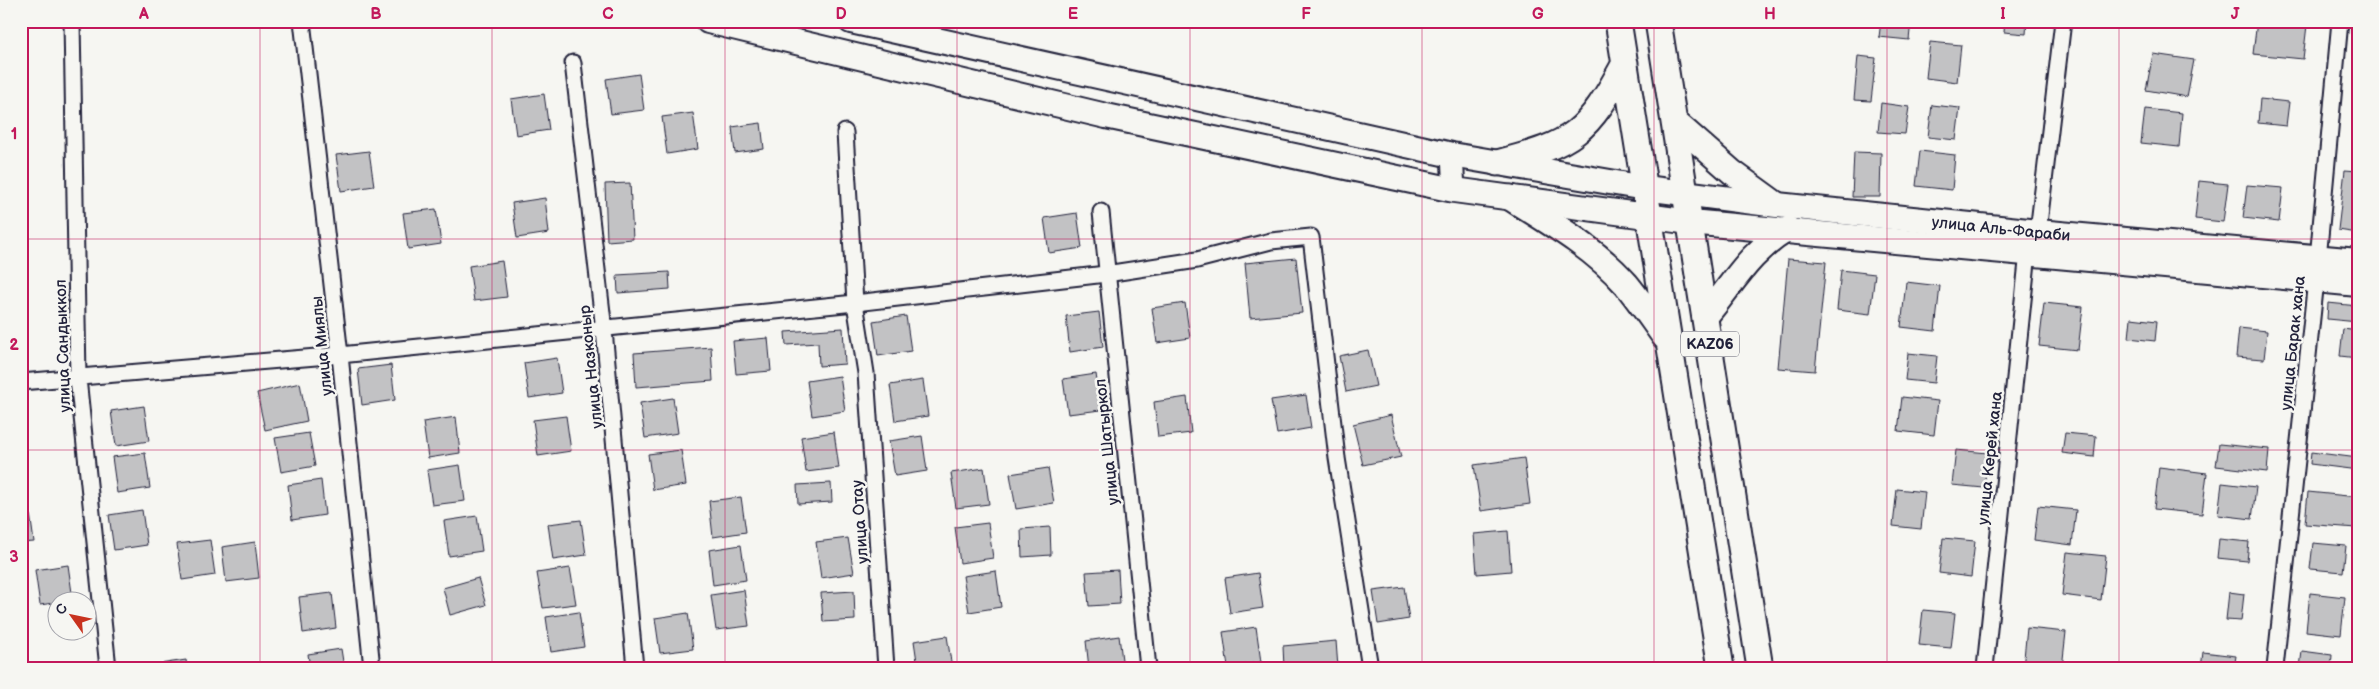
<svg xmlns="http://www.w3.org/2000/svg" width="2379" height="689" font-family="'Balsamiq Sans',sans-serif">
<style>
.building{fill:#c2c2c4;stroke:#22223b}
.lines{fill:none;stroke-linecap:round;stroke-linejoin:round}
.minor-casing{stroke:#22223b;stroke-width:19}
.secondary-casing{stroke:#22223b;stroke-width:25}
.primary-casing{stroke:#22223b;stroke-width:28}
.trunk-casing{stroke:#22223b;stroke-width:29}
.minor{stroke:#f6f6f2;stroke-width:15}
.secondary{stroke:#f6f6f2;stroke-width:21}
.primary{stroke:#f6f6f2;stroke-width:24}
.trunk{stroke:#f6f6f2;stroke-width:25}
.grid{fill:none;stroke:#c2185b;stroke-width:1;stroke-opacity:0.55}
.labels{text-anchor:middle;stroke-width:5;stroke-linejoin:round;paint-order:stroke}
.shield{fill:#f6f6f2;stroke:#626272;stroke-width:1}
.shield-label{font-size:15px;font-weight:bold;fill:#22223b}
.street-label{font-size:16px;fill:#22223b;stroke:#f6f6f2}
.neatline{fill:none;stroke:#c2185b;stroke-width:2}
.grid-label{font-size:16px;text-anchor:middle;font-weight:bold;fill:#c2185b}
</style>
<rect width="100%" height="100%" fill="#f6f6f2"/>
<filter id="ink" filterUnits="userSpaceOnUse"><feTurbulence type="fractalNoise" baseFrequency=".02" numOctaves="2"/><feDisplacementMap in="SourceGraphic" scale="10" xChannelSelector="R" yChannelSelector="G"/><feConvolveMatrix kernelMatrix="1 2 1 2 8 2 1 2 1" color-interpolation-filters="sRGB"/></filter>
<g filter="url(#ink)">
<!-- building -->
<path class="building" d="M1881,21h30l-2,19 -30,-3z
M2005,21h22l-1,13 -22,-2z
M2257,21l50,4 -4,34 -50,-5z
M1930,42l31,3 -4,37 -31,-4z
M2153,54l41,6 -7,37 -41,-7z
M1858,56l18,2 -5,43 -17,-1z
M639,74l5,36 -33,4 -5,-35z
M544,94l5,36 -33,5 -5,-36z
M2260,99l29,3 -3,24 -28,-3z
M1881,103l28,4 -4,27 -27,-2z
M1932,105l28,3 -4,32 -28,-3z
M2145,109l37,4 -3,34 -38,-4z
M693,113l5,36 -31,5 -5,-37z
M761,123l3,26 -29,4 -3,-26z
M369,151l5,35 -33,5 -5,-36z
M1920,151l35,4 -3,35 -36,-4z
M1854,152l27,1 -1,44h-28z
M2345,170l13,1v62l-20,-3z
M2199,181l29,3 -5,38 -28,-3z
M630,183l3,56 -26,2 -2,-57z
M2247,185l36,3 -4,34 -36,-4z
M545,198l4,35 -32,5 -5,-35z
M436,209l5,35 -33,5 -5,-36z
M1077,213l5,35 -33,5 -5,-35z
M1296,258l6,55 -52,5 -5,-55z
M1788,259l38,3 -11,109 -37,-3z
M502,261l5,36 -33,4 -5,-35z
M1841,270l34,4 -5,40 -33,-4z
M669,272l1,17 -52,4 -1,-18z
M1906,282l34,4 -5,45 -34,-4z
M1185,303l5,35 -33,5 -5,-35z
M2044,303l39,4 -5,43 -39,-4z
M2328,303l30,3v16l-31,-3z
M1099,312l4,35 -33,5 -4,-36z
M906,316l5,35 -33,5 -5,-35z
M2131,318l26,3 -2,20 -26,-3z
M843,328l2,36 -26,2 -1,-23 -32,2 -1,-13z
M2239,328l28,3 -3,28 -28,-2z
M2343,329l15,2v27l-18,-2z
M768,338l3,33 -35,3 -3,-33z
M711,347l2,34 -77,6 -2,-34z
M1368,350l8,36 -30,6 -7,-36z
M1908,353l29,3 -3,27 -29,-3z
M557,358l5,35 -33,5 -5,-35z
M391,365l4,35 -33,5 -4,-36z
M1096,374l5,36 -33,4 -5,-35z
M840,376l5,35 -33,5 -5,-35z
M923,380l5,36 -33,5 -5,-36z
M300,383l7,38 -42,9 -8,-37z
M1306,395l5,33 -34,6 -6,-34z
M1187,397l4,36 -33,4 -4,-35z
M1902,397l36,4 -4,34 -36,-4z
M673,398l5,35 -33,5 -5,-35z
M144,406l5,35 -33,5 -5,-35z
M1391,415l10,42 -38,8 -10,-41z
M566,416l5,35 -33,5 -5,-36z
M456,417l4,36 -32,5 -5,-36z
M834,432l5,36 -33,4 -5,-35z
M309,433l6,33 -34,6 -6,-34z
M2065,433l31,3 -2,21 -32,-4z
M922,436l5,35 -32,5 -6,-35z
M2219,444l50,5 -2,23 -51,-6z
M681,450l5,35 -33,5 -5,-36z
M1956,450l32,3 -4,35 -32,-3z
M2311,452l47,6v12l-48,-6z
M145,453l5,35 -33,5 -5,-36z
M1524,458l6,46 -49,7 -7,-46z
M460,465l5,36 -33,4 -5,-35z
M2159,467l48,6 -5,41 -48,-5z
M984,468l5,36 -33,4 -5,-35z
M1048,468l6,35 -38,6 -6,-35z
M321,480l4,35 -33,5 -4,-35z
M831,483l1,19 -34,2 -1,-19z
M2222,483l34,4 -4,32 -34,-4z
M1897,489l28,3 -4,37 -28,-3z
M2308,492l50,5 -2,31 -51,-4z
M741,497l5,35 -33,5 -4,-36z
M29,506l5,36 -13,1v-36z
M2038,506l38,4 -4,35 -38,-5z
M142,510l5,35 -33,5 -5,-35z
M477,516l5,35 -33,5 -5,-35z
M581,520l5,35 -33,5 -5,-36z
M988,523l5,35 -33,5 -5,-36z
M1050,527l1,28 -29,2 -1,-28z
M1508,531l3,40 -34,3 -3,-40z
M848,538l6,35 -33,5 -5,-36z
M1943,538l32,3 -4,36 -32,-4z
M2219,539l30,3 -2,19 -30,-3z
M210,540l5,35 -33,5 -5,-36z
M255,542l4,36 -33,4 -4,-35z
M2313,543l33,3 -3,26 -33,-3z
M741,545l5,35 -33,5 -4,-35z
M2067,552l39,4 -5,44 -39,-5z
M68,565l5,35 -33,5 -5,-35z
M570,568l6,36 -33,4 -6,-35z
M1118,570l2,34 -31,2 -3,-34z
M996,571l5,36 -32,5 -6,-36z
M1258,573l5,35 -33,5 -5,-35z
M478,578l8,27 -36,10 -7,-27z
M1404,587l5,32 -31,5 -5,-33z
M744,590l5,36 -33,4 -5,-35z
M854,591l1,29 -32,2 -2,-29z
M2229,592l15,2 -3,27 -15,-1z
M332,593l4,35 -33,5 -4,-36z
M2310,593l35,4 -4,38 -35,-4z
M1923,610l32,3 -4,35 -32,-3z
M579,612l5,35 -33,5 -5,-35z
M688,613l5,36 -33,4 -5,-35z
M1256,627l5,35 -33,5 -5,-35z
M2027,628l39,4 -4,36h-39z
M947,636l5,32h-34l-4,-27z
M1119,636l4,32h-34l-3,-27z
M1336,641l2,27h-54l-1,-22z
M341,649l3,19h-34l-2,-14z
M2302,651l30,4 -1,13h-31z
M2203,652l33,4 -2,12h-33z
M186,660l1,8h-33l-1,-3z
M686,663l1,5h-31z"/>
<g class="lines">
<defs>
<path id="minor" d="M72,21l6,357 30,290
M302,21l38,334 32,313
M573,63l31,267 31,338
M845,132l10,171 11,70 20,295
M1101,212l47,456
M2038,232l25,-211
M21,382l319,-27 515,-52 251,-29 91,-14 74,-19 40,-4 26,221 33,210
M1985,668l43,-416
M2275,668l41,-388 24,-259"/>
<path id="secondary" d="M1452,155l2,35"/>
<g id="primary">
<path d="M708,21l398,95 348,74 236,32 668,62"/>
<path id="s1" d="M851,21l601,134 193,33 132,17 261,27 320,29"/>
<path d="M1674,121l58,51 44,32"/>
<path d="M1705,317c29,-34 43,-64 83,-88"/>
</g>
<path id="trunk" d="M1618,21l103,647
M1658,21l102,647
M1497,163c78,-20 90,-29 128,-100
M1511,198c40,25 83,50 115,86 14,17 26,35 39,53"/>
</defs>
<!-- minor casing -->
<use href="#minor" class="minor-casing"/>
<!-- secondary casing -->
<use href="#secondary" class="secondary-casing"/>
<!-- primary casing -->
<use href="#primary" class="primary-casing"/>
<!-- trunk casing -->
<use href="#trunk" class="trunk-casing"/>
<!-- minor -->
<use href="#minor" class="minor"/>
<!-- secondary -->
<use href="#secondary" class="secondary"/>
<!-- primary -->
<use href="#primary" class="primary"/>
<!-- trunk -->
<use href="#trunk" class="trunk"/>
</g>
</g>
<!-- grid -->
<path class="grid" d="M260,21v647M492,21v647M725,21v647M957,21v647M1190,21v647M1422,21v647M1654,21v647M1887,21v647M2119,21v647M21,239h2337M21,450h2337"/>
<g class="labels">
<!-- shield labels -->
<rect class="shield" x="1681" y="331.5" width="58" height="25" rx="4"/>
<g class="shield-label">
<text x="1710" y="349">KАZ06</text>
</g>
<!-- street labels -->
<g class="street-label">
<text dy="6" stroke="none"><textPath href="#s1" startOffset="1170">улица Аль-Фараби</textPath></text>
<text transform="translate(2292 343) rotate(-84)" y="6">улица Барак хана</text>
<text transform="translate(62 346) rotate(-92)" y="6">улица Сандыккол</text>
<text transform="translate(321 346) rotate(-96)" y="6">улица Миялы</text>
<text transform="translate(590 367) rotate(-96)" y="6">улица Назконыр</text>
<text transform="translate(1106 442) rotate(-96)" y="6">улица Шатыркол</text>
<text transform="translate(1989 458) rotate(-84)" y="6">улица Керей хана</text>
<text transform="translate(859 522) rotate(-94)" y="6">улица Отау</text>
</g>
</g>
<!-- margin -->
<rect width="2379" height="689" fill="none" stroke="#f6f6f2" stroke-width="55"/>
<!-- north arrow -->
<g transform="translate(72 616) rotate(303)"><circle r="24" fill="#f6f6f2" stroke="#a1a1a9"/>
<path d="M0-4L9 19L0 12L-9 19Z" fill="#c8321e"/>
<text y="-8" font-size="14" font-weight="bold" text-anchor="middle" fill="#22223b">С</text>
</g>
<rect x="28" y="28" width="2324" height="634" class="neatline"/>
<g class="grid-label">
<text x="144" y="19">A</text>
<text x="376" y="19">B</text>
<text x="608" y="19">C</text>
<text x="841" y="19">D</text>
<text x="1073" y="19">E</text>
<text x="1306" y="19">F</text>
<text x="1538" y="19">G</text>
<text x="1770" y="19">H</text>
<text x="2003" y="19">I</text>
<text x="2235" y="19">J</text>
<text x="14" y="139">1</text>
<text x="14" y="350">2</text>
<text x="14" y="562">3</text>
</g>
</svg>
